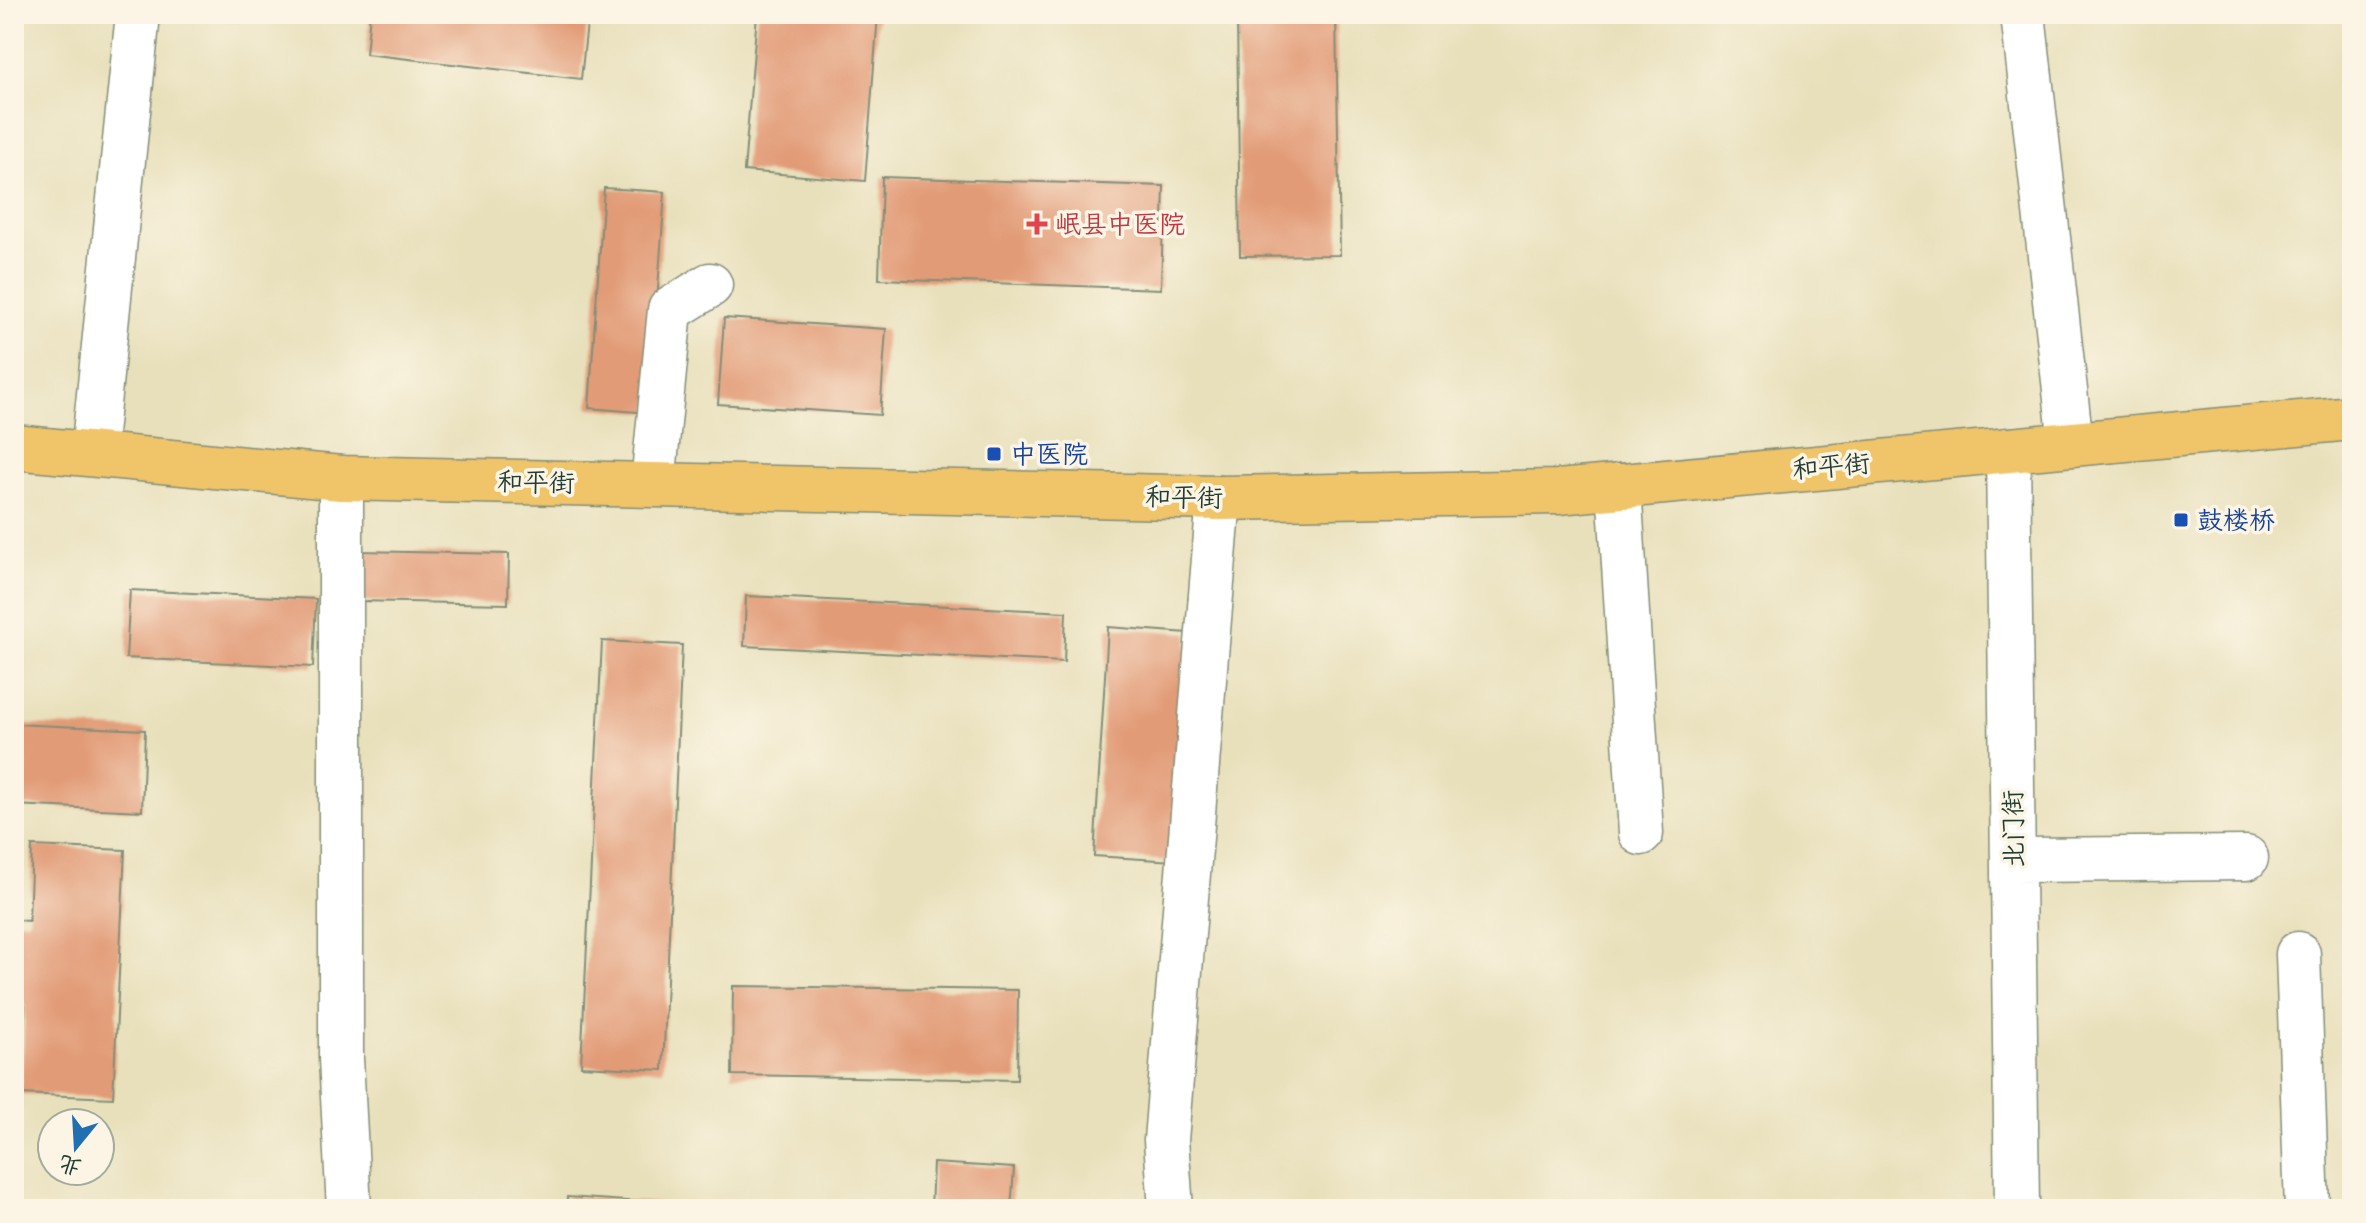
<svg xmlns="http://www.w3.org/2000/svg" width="2366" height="1223" font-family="'Architects Daughter','LXGW WenKai TC',sans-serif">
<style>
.building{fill:#e29b77}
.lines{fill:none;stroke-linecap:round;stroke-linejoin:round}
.minor-casing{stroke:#848e78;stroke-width:47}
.major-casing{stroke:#848e78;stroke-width:47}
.minor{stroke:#fff;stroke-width:44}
.major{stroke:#f0c469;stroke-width:44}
.health-dot{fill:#e0444e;stroke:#fcf5e5;stroke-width:3}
.transit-dot{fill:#1a4fb4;stroke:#fcf5e5;stroke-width:3}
.labels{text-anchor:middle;stroke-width:7;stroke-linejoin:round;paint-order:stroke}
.health-label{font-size:26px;fill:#be3a42;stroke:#fcf5e5;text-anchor:start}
.transit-label{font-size:26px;fill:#164399;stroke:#fcf5e5;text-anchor:start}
.street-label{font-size:26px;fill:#1f3d34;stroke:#fcf5e5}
</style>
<rect width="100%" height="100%" fill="#fcf5e5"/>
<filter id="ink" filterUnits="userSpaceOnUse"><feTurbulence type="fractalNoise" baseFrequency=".0125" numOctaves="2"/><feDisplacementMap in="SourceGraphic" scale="16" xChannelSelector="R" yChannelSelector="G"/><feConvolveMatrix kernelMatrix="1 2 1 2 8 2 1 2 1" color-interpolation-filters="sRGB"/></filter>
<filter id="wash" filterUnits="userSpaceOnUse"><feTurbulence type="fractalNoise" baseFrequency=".006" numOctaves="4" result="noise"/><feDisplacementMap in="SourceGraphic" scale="32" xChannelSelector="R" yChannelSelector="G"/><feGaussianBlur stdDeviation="1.8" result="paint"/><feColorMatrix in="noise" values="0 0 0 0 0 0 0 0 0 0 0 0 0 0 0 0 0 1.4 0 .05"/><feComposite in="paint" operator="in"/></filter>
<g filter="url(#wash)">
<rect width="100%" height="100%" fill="#e8e0bb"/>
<g id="blocks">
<!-- building -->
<path class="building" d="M194,14h47v8l-47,-6z
M370,14h218l-7,65 -215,-25z
M757,14h121l-13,167 -121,-10z
M1237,14h99l4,241 -100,1z
M882,177l282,9 -3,103 -282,-10z
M604,188l61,4 -16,221 -60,-5z
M724,318l162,11 -6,86 -162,-11z
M357,551l152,3 -1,50 -152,-3z
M130,590l186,9 -3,68 -187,-9z
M746,596l320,16 -2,50 -320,-16z
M1108,627l80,6 -14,228 -80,-5z
M602,641l80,4 -19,425 -82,-4z
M14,724l131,6 -3,81 -128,-6z
M32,846l93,4 -12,248 -92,-4 4,-89h-11v-85l15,1z
M733,986l285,4 -1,90 -285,-5z
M933,1163l81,5 -3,41h-80z
M567,1197l147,10v2h-148z"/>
</g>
</g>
<g filter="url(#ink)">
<use href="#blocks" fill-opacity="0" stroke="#848e78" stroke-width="2"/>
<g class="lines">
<defs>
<path id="minor" d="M2023,14l48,430
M2008,450l9,759
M93,453l45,-439
M341,478v581l8,150
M653,484l17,-174 40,-25
M1619,486l22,347
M2013,860l233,-2
M2298,954l9,255
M1171,1209l-5,-69 53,-642"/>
<path id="major" d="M14,447l327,31 878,20 339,-6 794,-74"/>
</defs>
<!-- minor casing -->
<use href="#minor" class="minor-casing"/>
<!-- major casing -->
<use href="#major" class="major-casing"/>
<!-- minor -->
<use href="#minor" class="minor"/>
<!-- major -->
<use href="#major" class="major"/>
</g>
</g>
<!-- markers -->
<path class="health-dot" d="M1033 212h8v8h8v8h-8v8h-8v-8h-8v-8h8z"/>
<g class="transit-dot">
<rect x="986" y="446" width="16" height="16" rx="4"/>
<rect x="2173" y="512" width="16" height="16" rx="4"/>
</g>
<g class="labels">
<!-- health labels -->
<g class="health-label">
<text x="1055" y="233">岷县中医院</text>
</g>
<!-- transit labels -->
<g class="transit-label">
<text x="1010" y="463">中医院</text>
<text x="2197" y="529">鼓楼桥</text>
</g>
<!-- street labels -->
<g class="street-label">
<text transform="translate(1831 466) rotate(-5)" y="9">和平街</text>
<text transform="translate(536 482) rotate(1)" y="9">和平街</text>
<text transform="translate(1184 497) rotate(1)" y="9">和平街</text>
<text transform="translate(2013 829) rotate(-91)" y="9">北门街</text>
</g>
</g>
<!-- margin -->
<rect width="2366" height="1223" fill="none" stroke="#fcf5e5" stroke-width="48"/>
<!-- north arrow -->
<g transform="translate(76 1147) rotate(198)"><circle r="38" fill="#fcf5e5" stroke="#a4ab9e" stroke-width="2"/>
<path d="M0-6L14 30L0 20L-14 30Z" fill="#1f6fb2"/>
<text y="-12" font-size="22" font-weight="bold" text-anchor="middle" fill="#1f3d34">北</text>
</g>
</svg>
